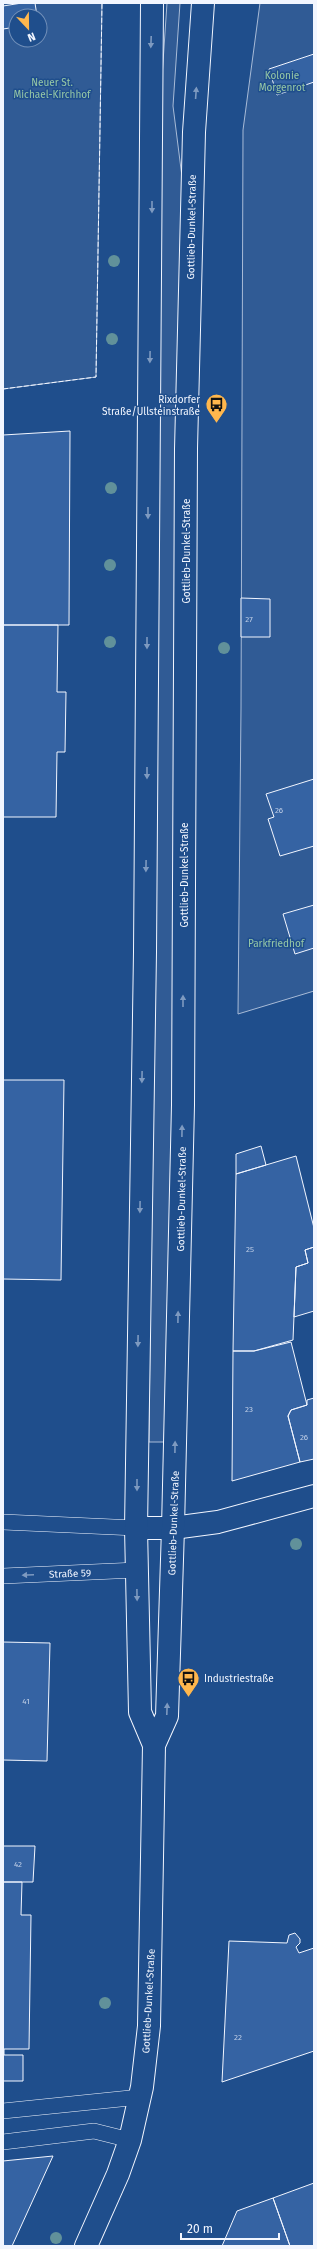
<svg xmlns="http://www.w3.org/2000/svg" width="317" height="2249" font-family="'Fira Sans',sans-serif">
<style>
.green{fill:#305b95;stroke:#a8bbd7;fill-rule:evenodd}
.building{fill:#3563a3;stroke:#f2f6ff}
.lines{fill:none;stroke-linecap:round;stroke-linejoin:round}
.lane-casing{stroke:#f2f6ff;stroke-width:16}
.street-casing{stroke:#f2f6ff;stroke-width:24}
.secondary-casing{stroke:#f2f6ff;stroke-width:24}
.lane{stroke:#1f4e8c;stroke-width:15}
.street{stroke:#1f4e8c;stroke-width:22}
.secondary{stroke:#1f4e8c;stroke-width:22}
.fence{stroke:#f2f6ff;stroke-width:1;stroke-dasharray:5 2;stroke-linecap:butt}
.tree{fill:#61919a}
.oneway{fill:#7e9ac0}
.labels{text-anchor:middle;stroke-width:3;stroke-linejoin:round;paint-order:stroke}
.number-label{font-size:8px;fill:#c3d1e8}
.park-label{font-size:10px;fill:#97c8a6;stroke:#1f4e8c}
.street-label{font-size:10px;fill:#f2f6ff;stroke:#1f4e8c}
.poi-label{font-size:10px;fill:#f2f6ff;stroke:#1f4e8c;text-anchor:end}
</style>
<rect width="100%" height="100%" fill="#1f4e8c"/>
<!-- green -->
<path class="green" d="M3,3h99l-6,374 -93,12zM16,16h24v24h-24z
M167,3h13l-7,103 9,71 -10,1053 -8,212h-15l13,-1365z
M260,3h54v988l-76,23 3,-306 2,-578z"/>
<!-- building -->
<path class="building" d="M22,3h13l2,13h-21v11l-13,2v-23z
M314,54v28l-37,13 -8,-26z
M70,431l-1,194h-66v-190z
M241,598l29,1v38h-29z
M3,625h55l-1,67h9l-1,60h-8l-1,65h-53z
M314,779v67l-34,10 -12,-37 6,-2 -8,-23z
M314,905v43l-19,6 -12,-40z
M3,1080h61l-3,200 -58,-1z
M261,1146l5,19 -30,9v-20z
M296,1156l18,72v19l-9,3 3,13 -12,4 -3,73 -39,11h-21l3,-177z
M314,1247v64l-20,6 2,-50 12,-4 -3,-13z
M291,1342l16,63 -16,5 -3,6 12,46 -68,19 1,-130h21z
M314,1398v61l-14,3 -12,-46 3,-6 16,-5v-5z
M3,1642l47,1 -3,118 -44,-1z
M3,1846h32l-2,36h-30z
M3,1882h19l-1,33h10l-2,134h-25v6h19v26h-20z
M295,1933l5,6v4l-4,4 3,6 15,-5v103l-92,31 7,-141 58,2 2,-8z
M53,2156l-41,90h-9v-85z
M314,2183v63h-24l-17,-48z
M273,2198l17,48h-68l15,-35z"/>
<g class="lines">
<defs>
<path id="lane" d="M3,1522l133,6
M3,1576l134,-6
M3,2111l137,-14
M3,2142l91,-11 36,9"/>
<path id="street" d="M136,1528h37l45,-6 96,-26"/>
<path id="secondary" d="M154,1745l13,-29 6,-188 10,-423 3,-656 8,-317 9,-129
M86,2246l32,-72 12,-34 12,-53 7,-61 5,-281 -14,-33 -4,-184 9,-576 7,-949"/>
</defs>
<!-- lane casing -->
<use href="#lane" class="lane-casing"/>
<!-- street casing -->
<use href="#street" class="street-casing"/>
<!-- secondary casing -->
<use href="#secondary" class="secondary-casing"/>
<!-- lane -->
<use href="#lane" class="lane"/>
<!-- street -->
<use href="#street" class="street"/>
<!-- secondary -->
<use href="#secondary" class="secondary"/>
<!-- fence -->
<path class="fence" d="M3,389l93,-12 6,-374"/>
</g>
<!-- trees -->
<g class="tree">
<circle cx="114" cy="261" r="6"/>
<circle cx="112" cy="339" r="6"/>
<circle cx="111" cy="488" r="6"/>
<circle cx="110" cy="565" r="6"/>
<circle cx="110" cy="642" r="6"/>
<circle cx="224" cy="648" r="6"/>
<circle cx="296" cy="1544" r="6"/>
<circle cx="105" cy="2003" r="6"/>
<circle cx="56" cy="2238" r="6"/>
</g>
<!-- one-way arrows -->
<defs><path id="oneway-solid" d="M-6-.8H1V-3.2L6.5 0L1 3.2V.8H-6Z"/></defs>
<g class="oneway">
<use href="#oneway-solid" transform="translate(151 42) rotate(92)"/>
<use href="#oneway-solid" transform="translate(196 93) rotate(-86)"/>
<use href="#oneway-solid" transform="translate(152 207) rotate(90)"/>
<use href="#oneway-solid" transform="translate(150 357) rotate(91)"/>
<use href="#oneway-solid" transform="translate(148 513) rotate(90)"/>
<use href="#oneway-solid" transform="translate(147 643) rotate(90)"/>
<use href="#oneway-solid" transform="translate(147 773) rotate(90)"/>
<use href="#oneway-solid" transform="translate(146 866) rotate(91)"/>
<use href="#oneway-solid" transform="translate(183 1001) rotate(-90)"/>
<use href="#oneway-solid" transform="translate(142 1077) rotate(91)"/>
<use href="#oneway-solid" transform="translate(182 1131) rotate(-89)"/>
<use href="#oneway-solid" transform="translate(140 1207) rotate(91)"/>
<use href="#oneway-solid" transform="translate(178 1317) rotate(-89)"/>
<use href="#oneway-solid" transform="translate(138 1341) rotate(91)"/>
<use href="#oneway-solid" transform="translate(175 1447) rotate(-89)"/>
<use href="#oneway-solid" transform="translate(137 1485) rotate(90)"/>
<use href="#oneway-solid" transform="translate(28 1575) rotate(177)"/>
<use href="#oneway-solid" transform="translate(137 1595) rotate(89)"/>
<use href="#oneway-solid" transform="translate(167 1709) rotate(-88)"/>
</g>
<!-- icons -->
<defs>
<symbol id="bus-pin" viewBox="-11 -11 22 30"><path d="M0 17L-7.5 6A9.5 9.5 0 1 1 7.5 6Z" fill="#ffb74d" stroke="#1f4e8c"/><path d="M-5-6H5V4H4V6H2V4H-2V6H-4V4H-5ZM-3.5-4V0h7V-4ZM-3.5 1.2v1.5H-2V1.2ZM2 1.2v1.5H3.5V1.2Z" fill="#111"/></symbol>
</defs>
<g fill-rule="evenodd">
<use href="#bus-pin" x="204" y="392" width="25" height="34"/>
<use href="#bus-pin" x="176" y="1666" width="25" height="34"/>
</g>
<g class="labels">
<!-- number labels -->
<g class="number-label">
<text x="249" y="622">27</text>
<text x="279" y="813">26</text>
<text x="250" y="1252">25</text>
<text x="249" y="1412">23</text>
<text x="304" y="1440">26</text>
<text x="26" y="1704">41</text>
<text x="18" y="1867">42</text>
<text x="238" y="2040">22</text>
</g>
<!-- park labels -->
<g class="park-label">
<text x="282" y="79">Kolonie<tspan x="282" dy="12">Morgenrot</tspan></text>
<text x="52" y="86">Neuer St.<tspan x="52" dy="12">Michael-Kirchhof</tspan></text>
<text x="276" y="947">Parkfriedhof</text>
</g>
<!-- street labels -->
<g class="street-label">
<text transform="translate(191 227) rotate(-89)" y="4">Gottlieb-Dunkel-Straße</text>
<text transform="translate(186 551) rotate(-90)" y="4">Gottlieb-Dunkel-Straße</text>
<text transform="translate(184 875) rotate(-90)" y="4">Gottlieb-Dunkel-Straße</text>
<text transform="translate(181 1199) rotate(-89)" y="4">Gottlieb-Dunkel-Straße</text>
<text transform="translate(173 1523) rotate(-88)" y="4">Gottlieb-Dunkel-Straße</text>
<text transform="translate(70 1573) rotate(-2)" y="4">Straße 59</text>
<text transform="translate(148 2001) rotate(-87)" y="4">Gottlieb-Dunkel-Straße</text>
</g>
<!-- poi labels -->
<g class="poi-label">
<text x="200" y="403">Rixdorfer<tspan x="200" dy="12">Straße/Ullsteinstraße</tspan></text>
<text x="204" y="1682" text-anchor="start">Industriestraße</text>
</g>
</g>
<!-- border -->
<rect width="317" height="2249" fill="none" stroke="#f2f6ff" stroke-width="8"/>
<!-- north arrow -->
<g transform="translate(28 28) rotate(158)"><circle r="19" fill="#1f4e8c" stroke="#7391ba"/>
<path d="M0-3L7 15L0 10L-7 15Z" fill="#ffb74d"/>
<text y="-6" font-size="11" font-weight="bold" text-anchor="middle" fill="#f2f6ff">N</text>
</g>
<!-- scale -->
<path d="M181 2233v6h98v-6" fill="none" stroke="#f2f6ff" stroke-width="2"/>
<text x="187" y="2233" font-size="12" fill="#f2f6ff" stroke="#1f4e8c" stroke-width="3" paint-order="stroke">20 m</text>
</svg>
